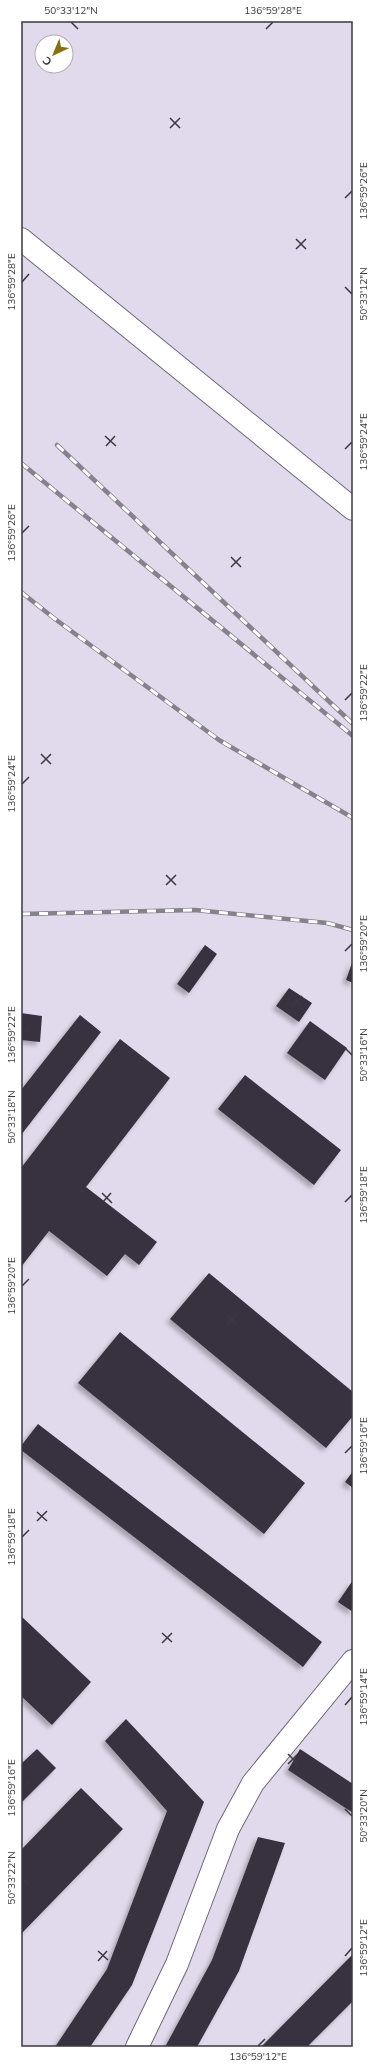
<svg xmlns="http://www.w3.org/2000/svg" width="374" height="2068" font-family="Mulish,sans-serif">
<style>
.building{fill:#383340;filter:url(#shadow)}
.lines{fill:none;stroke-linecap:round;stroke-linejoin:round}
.minor-casing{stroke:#6f6878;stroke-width:24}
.minor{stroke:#fff;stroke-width:22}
.rail-casing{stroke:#86818d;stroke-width:4.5}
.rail{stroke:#fff;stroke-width:3;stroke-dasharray:9;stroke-linecap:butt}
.ticks{fill:none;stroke:#3a383e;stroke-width:1.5}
.neatline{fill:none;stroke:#3a383e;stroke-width:1.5}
.ticks-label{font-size:10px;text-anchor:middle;fill:#3a383e}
</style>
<defs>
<filter id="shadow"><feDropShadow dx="-3.5" dy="3.5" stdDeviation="2" flood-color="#0004"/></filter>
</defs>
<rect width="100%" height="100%" fill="#e1daec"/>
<!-- building -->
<path class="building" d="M205,945l12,9 -28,39 -12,-9z
M353,960v23l-7,-3z
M289,988l23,15 -13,19 -23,-16z
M21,1013l21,3 -2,26 -19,-2z
M80,1015l21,17 -80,103v-45z
M310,1021l37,27 -22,32 -38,-27z
M120,1039l50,39 -84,109 71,55 -18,23 -14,-11 -18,22 -58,-45 -28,36v-99z
M245,1075l96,75 -27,35 -96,-76z
M209,1273l144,119v24l-27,32 -156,-129z
M120,1332l185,151 -41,51 -186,-151z
M38,1424l284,218 -19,25 -282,-217v-4z
M353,1471v17l-8,-6z
M353,1580v32l-15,-10z
M21,1616l70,66 -39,43 -31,-29z
M126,1719l78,83 -72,183 -42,62h-35l52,-78 60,-158 -62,-70z
M37,1749l19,19 -35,35v-39z
M300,1749l53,35v29l-65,-43z
M81,1788l42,41 -102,105v-84z
M258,1837l27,6 -46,128 -42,76h-32l47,-87z
M353,1954v47l-46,46h-46z"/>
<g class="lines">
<defs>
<path id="minor" d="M21,239l332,270
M137,2047l40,-83 51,-135 25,-46 100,-122"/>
</defs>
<!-- minor casing -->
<use href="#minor" class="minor-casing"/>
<!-- minor -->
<use href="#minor" class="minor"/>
<defs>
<path id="rail" d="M57,445l296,279
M21,463l332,273
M21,592l34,27 164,121 134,78
M21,914l174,-4 132,13 26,7"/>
</defs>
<!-- rail casing -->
<use href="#rail" class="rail-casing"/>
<!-- rail -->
<use href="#rail" class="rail"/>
</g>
<!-- ticks -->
<path class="ticks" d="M71,22l7,7M266,29l7,-7M170,118l10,10M170,128l10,-10M345,198l7,-7M296,239l10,10M296,249l10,-10M22,282l7,-8M345,287l7,7M105,436l11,10M106,446l9,-10M345,449l7,-7M22,533l7,-7M231,557l10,10M231,567l10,-10M345,700l7,-7M41,754l10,10M41,764l10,-10M22,784l7,-7M166,875l10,10M166,885l10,-10M345,951l7,-7M292,997l10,9M292,1006l10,-10M22,1035l7,-7M345,1048l7,7M22,1117l7,7M102,1193l10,10M345,1202l7,-7M102,1203l9,-10M22,1286l7,-7M227,1315l10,9M227,1325l10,-11M345,1453l7,-7M37,1512l10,9M37,1521l10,-10M22,1537l7,-7M162,1633l10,9M162,1643l10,-10M345,1705l7,-8M288,1754l10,10M288,1764l10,-10M22,1788l7,-7M345,1809l7,7M22,1878l7,7M98,1951l10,9M345,1956l7,-8M98,1961l9,-10M258,2046l7,-7"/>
<!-- border -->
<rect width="374" height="2068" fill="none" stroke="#ffffff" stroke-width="44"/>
<!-- north arrow -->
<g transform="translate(54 54) rotate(224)"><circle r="19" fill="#ffffff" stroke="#b0afb2"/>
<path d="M0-3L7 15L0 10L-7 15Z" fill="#877010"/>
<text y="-6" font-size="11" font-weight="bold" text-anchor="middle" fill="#3a383e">С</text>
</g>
<rect x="22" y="22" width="330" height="2024" class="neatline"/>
<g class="ticks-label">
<text x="71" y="14">50°33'12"N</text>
<text x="273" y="14">136°59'28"E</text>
<text transform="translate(363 191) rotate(-90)" y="4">136°59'26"E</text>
<text transform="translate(11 282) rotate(-90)" y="4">136°59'28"E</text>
<text transform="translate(363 294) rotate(-90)" y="4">50°33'12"N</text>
<text transform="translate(363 442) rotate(-90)" y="4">136°59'24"E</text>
<text transform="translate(11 533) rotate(-90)" y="4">136°59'26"E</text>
<text transform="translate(363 693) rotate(-90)" y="4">136°59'22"E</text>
<text transform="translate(11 784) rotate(-90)" y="4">136°59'24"E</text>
<text transform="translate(363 944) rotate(-90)" y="4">136°59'20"E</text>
<text transform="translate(11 1035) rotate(-90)" y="4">136°59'22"E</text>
<text transform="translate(363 1055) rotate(-90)" y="4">50°33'16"N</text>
<text transform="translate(11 1117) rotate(-90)" y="4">50°33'18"N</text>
<text transform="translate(363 1195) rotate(-90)" y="4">136°59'18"E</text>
<text transform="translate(11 1286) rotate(-90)" y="4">136°59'20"E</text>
<text transform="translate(363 1446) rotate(-90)" y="4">136°59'16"E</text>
<text transform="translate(11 1537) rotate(-90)" y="4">136°59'18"E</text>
<text transform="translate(363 1697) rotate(-90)" y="4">136°59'14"E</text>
<text transform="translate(11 1788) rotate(-90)" y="4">136°59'16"E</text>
<text transform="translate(363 1816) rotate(-90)" y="4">50°33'20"N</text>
<text transform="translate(11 1878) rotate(-90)" y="4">50°33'22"N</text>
<text transform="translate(363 1948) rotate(-90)" y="4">136°59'12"E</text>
<text x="258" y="2060">136°59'12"E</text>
</g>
</svg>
